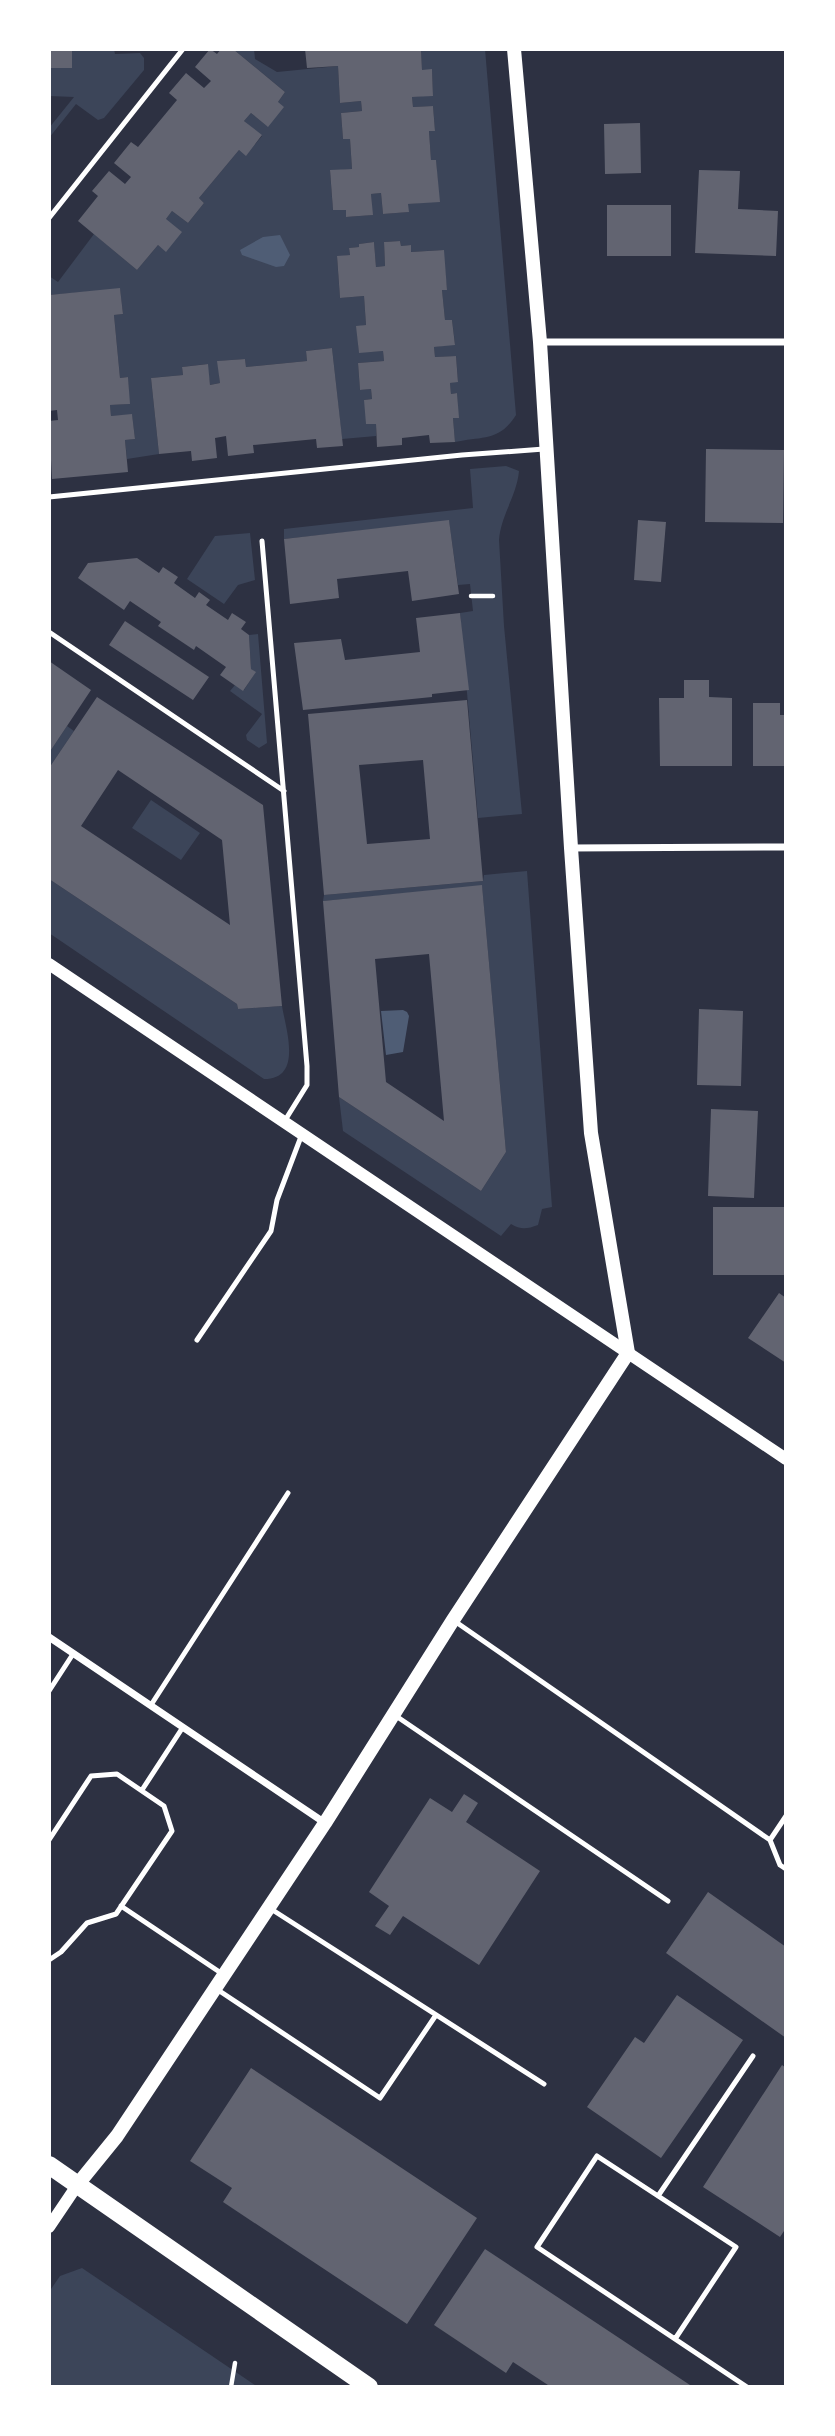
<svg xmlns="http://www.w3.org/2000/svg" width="835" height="2436" font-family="'Libre Baskerville',serif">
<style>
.green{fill:#3c4559}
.water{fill:#4f5d75}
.building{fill:#626471;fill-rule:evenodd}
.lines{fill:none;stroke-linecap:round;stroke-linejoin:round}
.path{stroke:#fff;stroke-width:4.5}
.service{stroke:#fff;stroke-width:5}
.minor{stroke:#fff;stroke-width:7}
.tertiary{stroke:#fff;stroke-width:12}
.secondary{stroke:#fff;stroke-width:14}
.primary{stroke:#fff;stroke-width:18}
</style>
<rect width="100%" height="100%" fill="#2d3142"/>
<!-- green -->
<path class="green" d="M72,49h42l1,5 25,-1 4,5v12l-40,48 -6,2 -22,-16 -27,34v-10l25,-31 -25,-1v-28h23z
M233,49h21l1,10 22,13 61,-6 2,37 21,-2 1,10 -21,2 2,26h7l2,30 -22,2 3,39h13l1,7 25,-2 -1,-21 10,-1 2,21 25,-2v-8l31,-3 -3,-40 -5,-1 -2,-29h6l-2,-25 -20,1 -1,-10 21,-2 -1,-25h-10l-1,-21h64l31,366c-17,27 -34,21 -61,27l-2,-24h5l-1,-25 -6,1 -1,-11 8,-2 -2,-25 -21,1 -1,-10 21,-3 -3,-24h-7l-3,-30h5l-4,-40 -32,2v-7l-10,1 -1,-5 -16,1 1,24 -9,1 -2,-25 -15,2v3l-10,1 1,7 -13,2 3,41 24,-2 2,29 -9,2 2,25 24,-1 1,10 -26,2 2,27 11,-1 1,10 -8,1 12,24v12l-34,3 -10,-91 -26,3 1,10 -61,6 -1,-8 -27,2 2,22 -10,2 -3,-21 -25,3 1,8 -32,3 8,76 -32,5 -2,-19 10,-1 -3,-24 -21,1 -1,-11 19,-1 -1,-27 -8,1 -6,-63 9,-1 -3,-25 -71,6v-19l9,6 36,-48 43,36 21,-25 8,6v-32l6,-8 16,12 16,-20 -5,-5 40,-48 7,5 16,-19 -18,-15 7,-8 16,13 11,-24 7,-10z
M506,466l13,5c-2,24 -18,44 -20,69l5,86 18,188 -44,4 -18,-205 13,-2 -3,-27 -12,1 -9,-64 -165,18v-10l189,-21 -3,-39z
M250,533l5,47 -17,5 -14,19 -37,-25 28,-43z
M258,634l9,109 -8,5 -12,-8 -1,-5 16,-21 -32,-23 5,-6 9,5 11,-17 -4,-4 -2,-34z
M67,726l7,5 -25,37v-15z
M151,800l49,33 -19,27 -49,-32z
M527,871l25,336 -10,2 -4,16c-11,4 -17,5 -27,-1l-10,12 -158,-105 -4,-34 142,94 25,-39 -24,-266 -159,15 1,-6 159,-14 1,-6z
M49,879l188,125 1,5 44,-3c4,24 21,73 -18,73l-215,-146z
M82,2268l176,119h-209v-95l11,-16z"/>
<!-- water -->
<path class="water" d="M280,235l10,20 -6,11 -8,1 -34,-12 -2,-5 23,-13z
M403,1010l4,2 2,4 -6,36 -17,3 -5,-44z"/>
<!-- building -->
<path class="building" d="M49,49h23v19h-23z
M210,49l7,5 4,-5h12l52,43 -7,10 6,5 -16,20 -17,-14 -7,8 18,14 -16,21 -7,-6 -40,48 5,5 -16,20 -16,-12 -6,8 16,13 -16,20 -8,-7 -21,25 -59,-49 20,-25 -6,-5 17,-20 16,13 6,-7 -17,-14 17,-21 7,5 39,-47 -8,-7 17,-20 18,15 7,-7 -16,-14z
M305,49h116l1,21 10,-1 1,27 -21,1 1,10 20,-1 2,25h-6l2,29h5l4,42 -32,2 1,8 -26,2 -2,-21 -10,1 2,21 -27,2v-7h-13l-3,-40 22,-1 -2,-30h-7l-2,-26 21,-2 -1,-10 -21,2 -2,-37 -31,2z
M640,123l1,50 -36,1 -1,-50z
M699,170l41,1 -2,38 40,2 -2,45 -81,-3z
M607,205h64v51h-64z
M400,241l1,5 10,-1v7l33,-2 3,40h-5l3,30h7l3,25 -21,2 1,10 21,-1 2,26 -8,1 1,11 6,-1 2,25h-6l2,24 -25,1 -1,-8 -27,3v7l-25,2 -1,-23h-10l-2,-24 8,-1 -1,-10 -11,1 -2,-27 26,-2 -1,-10 -24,2 -3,-27 10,-1 -2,-29 -24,2 -3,-42 13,-1 -1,-7 10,-1v-3l15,-2 2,25 9,-1 -1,-24z
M120,288l3,26 -9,1 6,63 8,-1 2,27 -20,1 1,11 21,-2 3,25 -10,1 3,32 -76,7 -3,-58 9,-1 -1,-10 -8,1v-116z
M332,348l11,98 -26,2 -1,-9 -63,6 1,8 -26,3 -2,-20 -11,2 2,20 -25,3 -1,-10 -32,3 -8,-76 32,-3 -1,-8 26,-3 2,21 10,-2 -3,-22 28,-2 1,8 61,-6 -1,-10z
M706,449l78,1 -1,73 -78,-1z
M449,520l10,74 -47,7 -4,-30 -71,8 2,19 -49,6 -6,-65z
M638,520l28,2 -5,60 -27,-2z
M137,558l22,15 4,-6 15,10 -4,6 21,15 4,-6 11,8 -4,5 22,15 4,-7 14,9 -5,7 8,6 2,34 5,3 -13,19 -23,-16 6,-8 -30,-21 -2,4 -36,-24 3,-4 -31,-21 -6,9 -46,-32 10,-15z
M460,613l9,77 -37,4v3l-129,13 -9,-67 47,-4 4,21 75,-8 -4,-34z
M125,621l84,56 -16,23 -84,-55z
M49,661l42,29 -42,63z
M684,680h25v17l23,1v68h-72l-1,-68h25z
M97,697l166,108 19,201 -44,3 -1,-5 -188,-125v-111zM118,770l104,70 8,85 -149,-99z
M467,700l16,181 -159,14 -16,-181zM423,760l7,79 -63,5 -8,-79z
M753,703h27v12h6v51h-33z
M482,885l24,267 -25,39 -142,-94 -16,-196zM429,954l7,78 8,89 -58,-39 -11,-123z
M699,1009l44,2 -2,75 -44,-1z
M711,1109l47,2 -4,87 -46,-2z
M713,1207h73v68h-73z
M779,1293l7,5v65l-38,-25z
M464,1794l14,9 -12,19 74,49 -61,94 -76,-49 -13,19 -15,-9 14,-20 -20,-14 61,-94 22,14z
M708,1892l78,55v91l-120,-85z
M677,1995l66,45 -82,118 -74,-51 48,-70 9,6z
M782,2065l4,3v160l-6,9 -77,-50z
M251,2068l226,150 -70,106 -184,-122 9,-14 -42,-27z
M485,2249l208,138h-142l-38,-25 -7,11 -72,-48z"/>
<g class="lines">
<!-- path -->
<path class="path" d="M471,596h22
M231,2387l4,-24"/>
<!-- service -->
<path class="service" d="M49,218l134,-169
M49,497l413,-42 82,-6
M262,541l45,525v19l-23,37
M49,632l235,159
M197,1340l74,-109 6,-31 25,-66
M453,1620l317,220 10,25 6,4
M49,1691l24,-37
M151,1705l137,-212
M396,1716l272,185
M142,1790l41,-63
M49,1840l42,-64 26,-2 47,32 8,25 -56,83 -29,9 -26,29 -12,8
M770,1840l16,-24
M121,1906l103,69
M271,1909l273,175
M215,1988l165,110 56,-83
M658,2196l95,-140
M675,2339l61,-92 -139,-91 -60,91 210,140"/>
<!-- minor -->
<path class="minor" d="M540,342h246
M571,848l215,-1
M49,1637l276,186"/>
<!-- tertiary -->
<path class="tertiary" d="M49,964l737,495
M49,2227l29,-43"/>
<!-- secondary -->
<path class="secondary" d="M78,2184l39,-48 208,-313 128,-203 175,-267 -37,-220 -20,-285 -31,-506 -26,-293"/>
<!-- primary -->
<path class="primary" d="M49,2165l320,222"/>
</g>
<!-- border -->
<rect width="835" height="2436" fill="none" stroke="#ffffff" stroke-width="102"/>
</svg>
